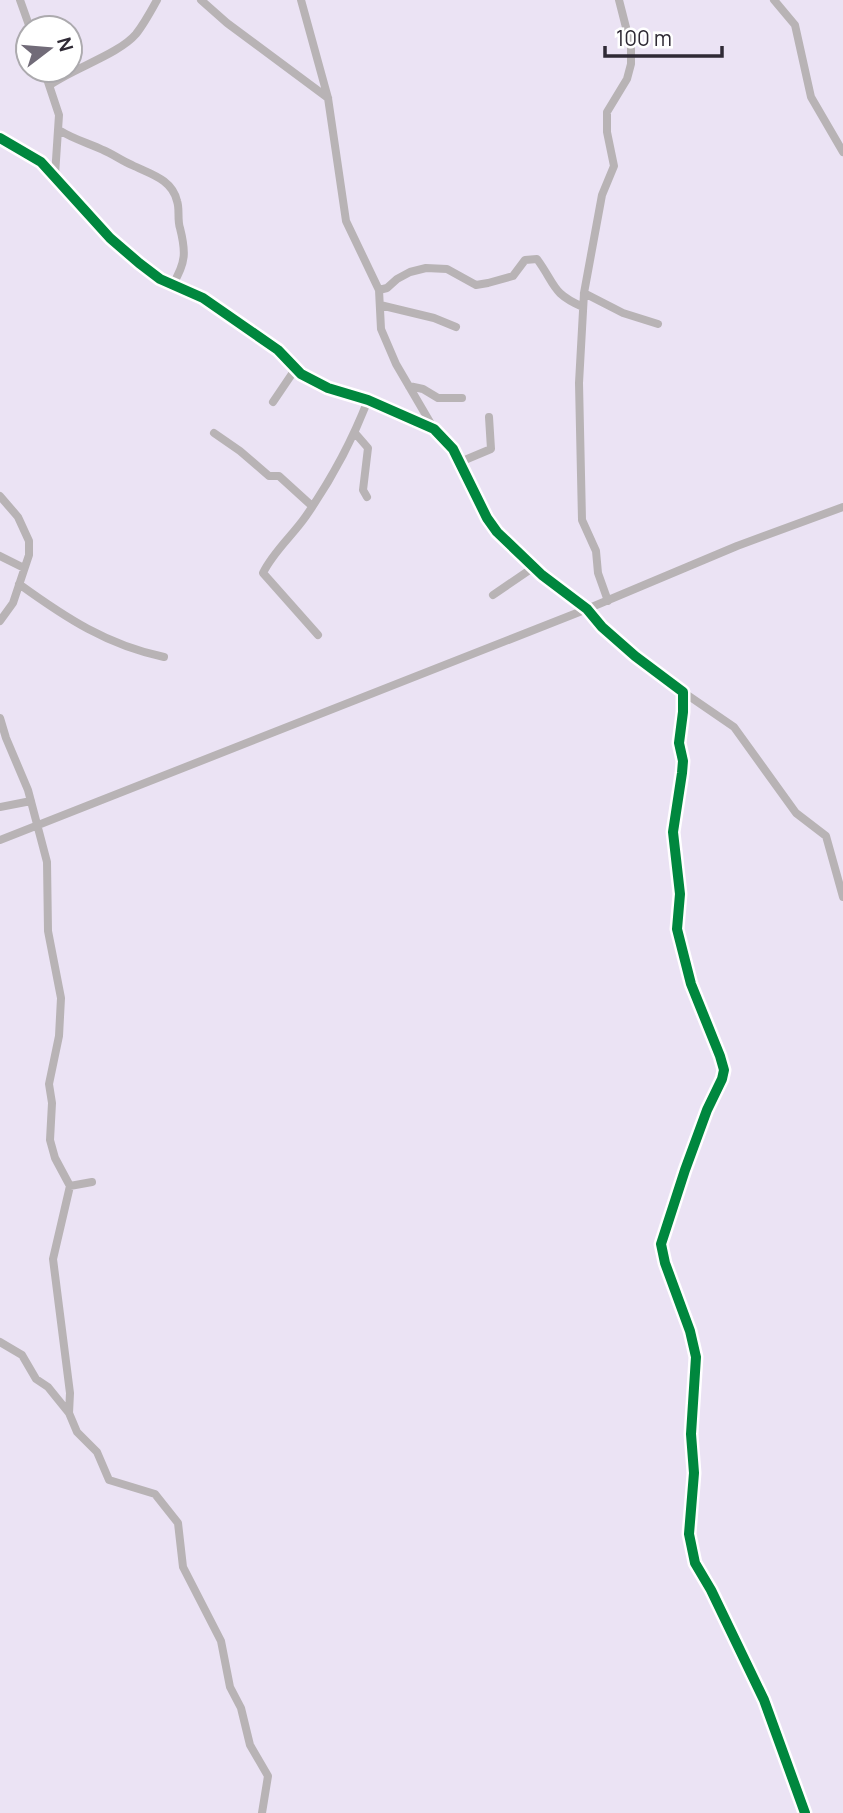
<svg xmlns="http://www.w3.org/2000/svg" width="843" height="1813" font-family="Manrope,sans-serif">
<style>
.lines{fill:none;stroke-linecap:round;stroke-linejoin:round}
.street{stroke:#b8b3b5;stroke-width:8}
.cycleway-casing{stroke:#fff;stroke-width:15}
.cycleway{stroke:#00873e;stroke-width:10}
</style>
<rect width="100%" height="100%" fill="#ebe3f4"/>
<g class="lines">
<!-- street -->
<path class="street" d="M20,0l10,28
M201,0l26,23 101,75
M301,0l27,98 18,123 33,69 2,39 15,35 38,65
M774,0l21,25 16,72 32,55
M44,70l15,45 -4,60
M50,85c24,-17 69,-31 86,-51 8,-10 15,-23 21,-34
M59,130c14,9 29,13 44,20 10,4 19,11 29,15 18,9 40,14 45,36 3,8 0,18 3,27 6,24 6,34 -7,56
M0,138l41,24 69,76 29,25 21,16 43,19 75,52 23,24 27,14 40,12 66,29 19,20 34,69 10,14 45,43 45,34 15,18 33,29 48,36v20l-4,31 4,18 -1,12 -9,59 7,62 -3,35 14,55 29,72 4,14 -2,9 -15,31 -22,60 -24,74 4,19 25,68 6,26 -5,77 3,39 -5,61 6,29 16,27 53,110 41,113
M379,290l8,-2 10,-9 13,-7 16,-4 21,1 29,16 12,-2 25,-7 12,-16 12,-1c19,26 14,34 46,48
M584,293l39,20 35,11
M380,305l54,13 22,9
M409,386l14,3 15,9h24
M273,402l23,-34
M214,433l26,18 29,25h10l33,30
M355,433l13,15 -5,42 4,7
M460,462l31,-13 -2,-32
M0,496l18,21 11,24v14l-16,48 -13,18
M0,556l24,12
M19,584c47,34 88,61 145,73
M493,595l41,-28
M608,601l-10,-28 -2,-22 -14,-31 -3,-137 5,-90 18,-98 12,-29 -7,-34v-20l20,-33 4,-15v-17l-12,-47
M318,635l-55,-62c10,-21 30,-38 43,-57 25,-36 46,-75 62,-116
M683,692l51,35 62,86 30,23 17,61
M0,718l6,20 22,52 19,72 1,69 13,67 -2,38 -10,48 3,19 -2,37 5,18 15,28 22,-4
M0,807l31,-6
M0,840l587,-231 150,-63 106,-39
M70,1186l-17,73 17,134 -1,20 8,19 20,20 12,28 46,14 23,29 5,44 38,74 9,46 11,21 9,37 18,31 -6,37
M0,1342l22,13 14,24 12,8 21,26"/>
<defs>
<path id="cycleway" d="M0,138l41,24 69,76 29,25 21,16 43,19 75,52 23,24 27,14 40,12 66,29 19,20 34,69 10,14 45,43 45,34 15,18 33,29 48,36v20l-4,31 4,18 -1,12 -9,59 7,62 -3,35 14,55 29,72 4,14 -2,9 -15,31 -22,60 -24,74 4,19 25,68 6,26 -5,77 3,39 -5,61 6,29 16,27 53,110 41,113"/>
</defs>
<!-- cycleway casing -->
<use href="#cycleway" class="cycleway-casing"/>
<!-- cycleway -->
<use href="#cycleway" class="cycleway"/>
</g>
<!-- north arrow -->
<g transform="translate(49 49) rotate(74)"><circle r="33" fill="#ffffff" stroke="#acaaae" stroke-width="2"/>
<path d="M0-5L12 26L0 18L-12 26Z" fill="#716b78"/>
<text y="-10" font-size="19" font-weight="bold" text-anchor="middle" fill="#2f2a35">N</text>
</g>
<!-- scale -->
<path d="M605 46v10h117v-10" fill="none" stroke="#2f2a35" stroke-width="3.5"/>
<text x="616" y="46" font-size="21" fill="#2f2a35" stroke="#ffffff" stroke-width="5" paint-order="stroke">100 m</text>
</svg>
